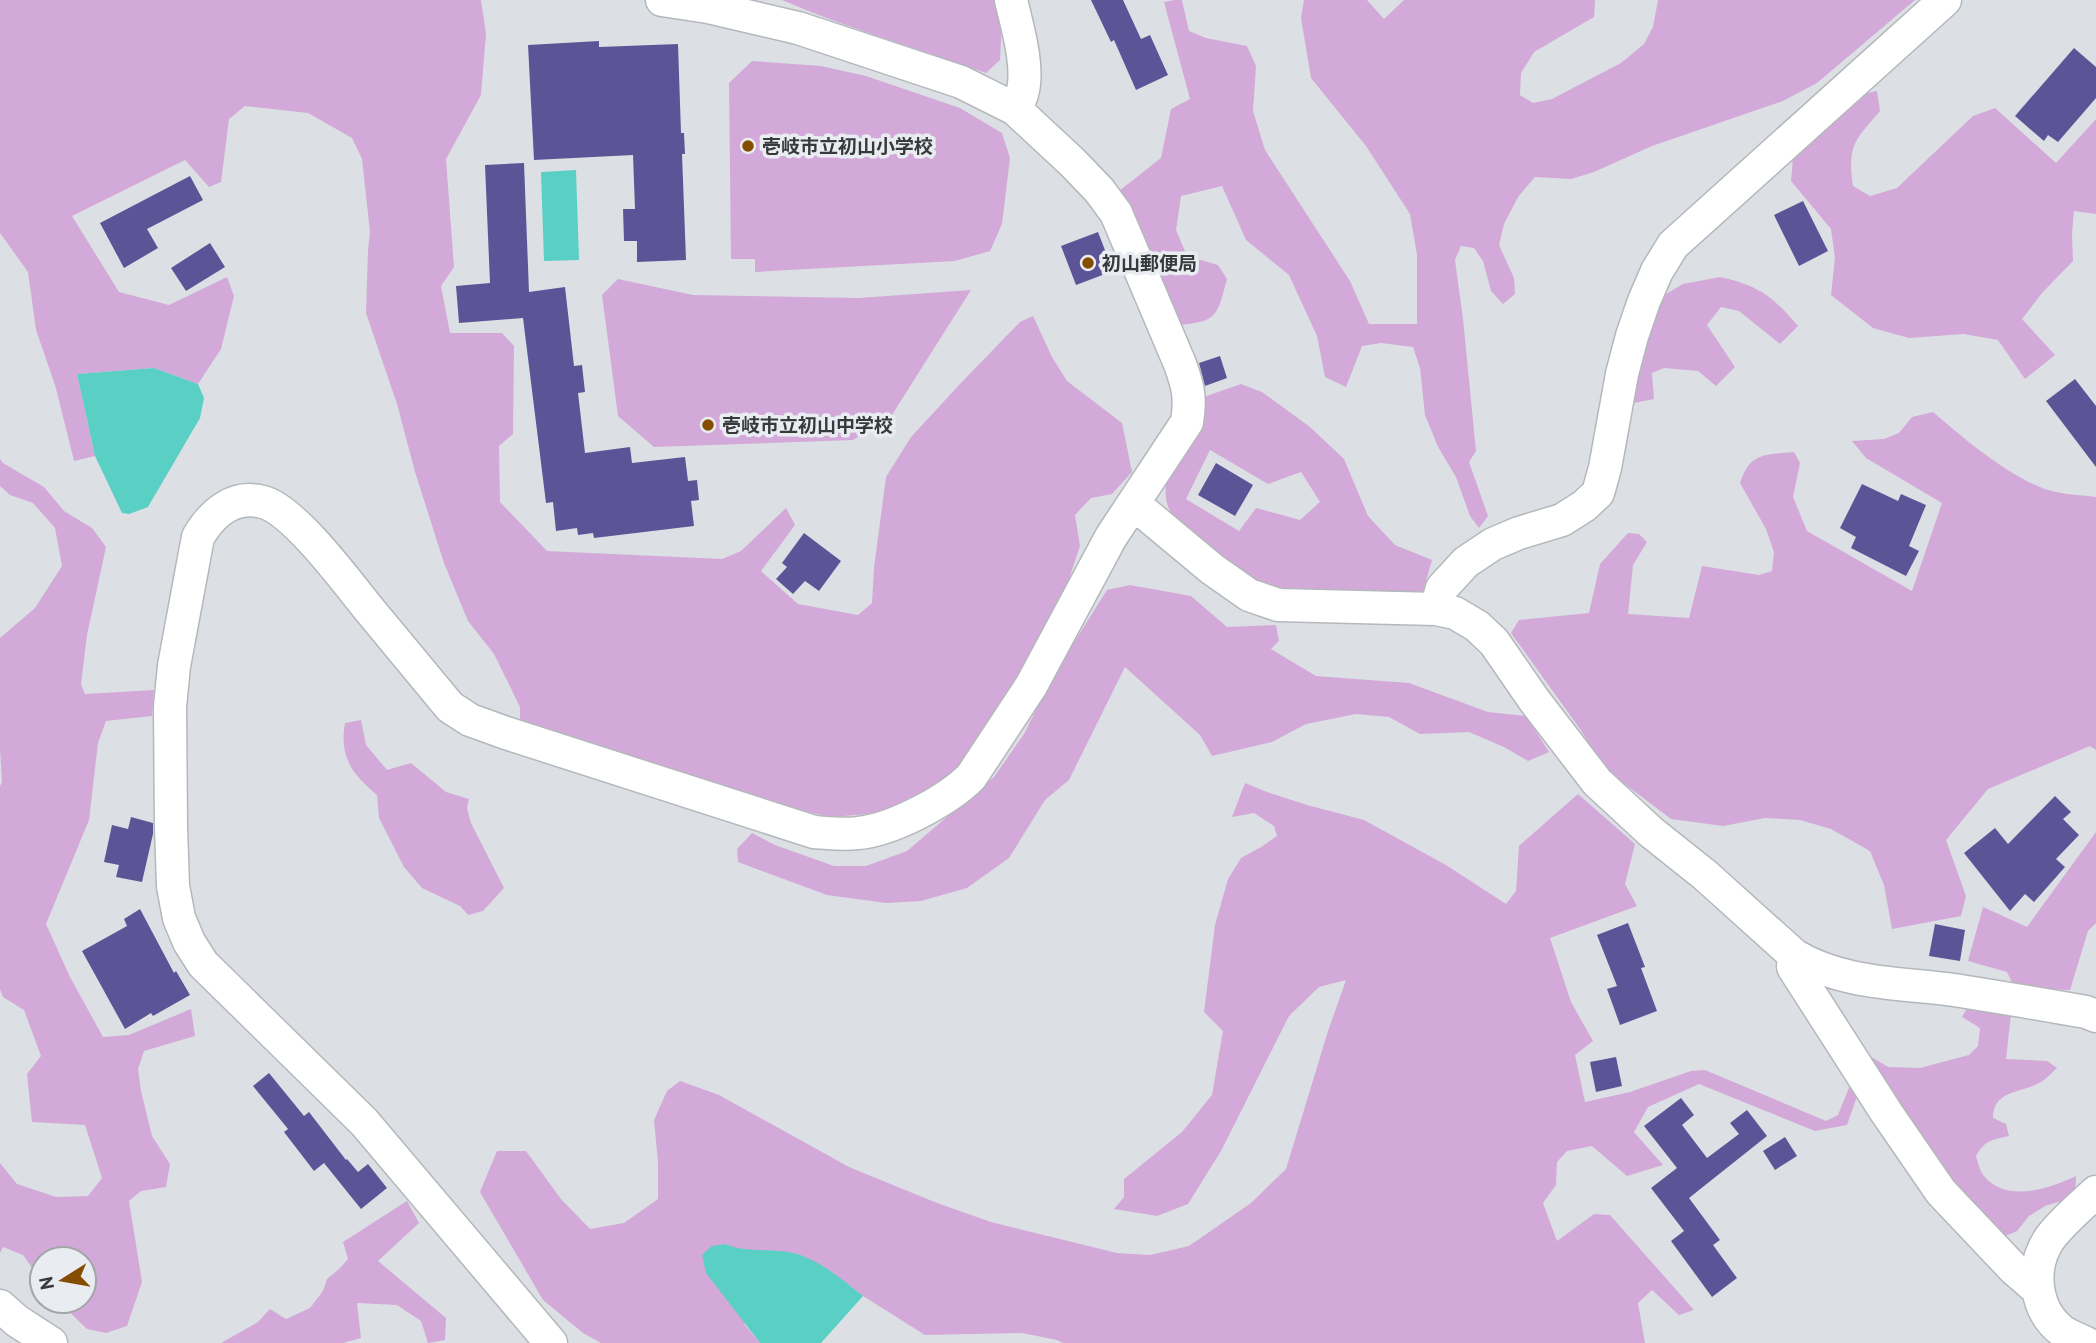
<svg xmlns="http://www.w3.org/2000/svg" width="2096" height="1343" font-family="'PT Sans','Noto Sans JP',sans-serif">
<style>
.green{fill:#d3a9d9;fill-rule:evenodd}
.water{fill:#5acfc4}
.building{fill:#5d5497}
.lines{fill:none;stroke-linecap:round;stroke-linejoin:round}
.minor-casing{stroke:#b4b8bc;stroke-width:35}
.minor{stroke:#fff;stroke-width:32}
.poi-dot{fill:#854d00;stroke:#e9edf2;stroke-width:2.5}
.labels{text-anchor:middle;stroke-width:7;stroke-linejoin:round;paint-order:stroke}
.poi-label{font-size:19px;font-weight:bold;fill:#38393b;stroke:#e9edf2;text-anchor:start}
</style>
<rect width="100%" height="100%" fill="#dce0e4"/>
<!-- green -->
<path class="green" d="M0,0h481l5,34 -5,61 -35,64 8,108 -13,19 9,47h52l12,13 -1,88 -14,12 1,56 47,49 175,8 19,-8 45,-43 9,17 -34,46 37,33 60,11 14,-12 2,-35 12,-91 25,-40 49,-53 60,-62 13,-6 19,41 15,24 55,42 10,49 -20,22 -21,4 -16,17 5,31 -12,36 -46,92 -49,78 -39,39 -32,16 -33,7 -39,3 -48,-11 -262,-84v-15l-26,-53 -26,-33 -24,-58 -29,-91 -18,-68 -31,-91 2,-63 2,-18 -8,-73 -10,-21 -44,-25 -63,-7 -16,13 -8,63 -12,5 -24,-27 -113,56 47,76 50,13 58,-28 7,19 -13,53 -23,35 -44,-16 -77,6 18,82 -21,5 -19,-76 -19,-55 -8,-58 -28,-39z
M782,0h214l6,21 -2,39 -14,13c-68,-25 -137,-44 -204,-73z
M1175,0h7l7,31 17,7 41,8 9,20 -3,45 12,39 85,131 19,43h48v-69l-7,-41 -44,-68 -55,-68 -10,-60 3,-18h63l17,19 20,-19h191l-1,17 -60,35 -13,21 -1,22 13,8 19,-4 69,-36 23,-19 9,-17 5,-27h257l-98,83 -34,18 -131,45 -58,26 -23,7 -36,-2 -17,20 -14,27 -5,21 15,33 1,16 -12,10 -12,-13 -8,-30 -9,-13 -13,-2 -6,14 8,59 13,132 -7,11 19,54 -9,12 -9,-12 -14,-39 -18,-30 -13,-32 -5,-47 -7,-21 -32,-4 -19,3 -16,41 -21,-10 -8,-41 -28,-61 -43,-35 -24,-54 -41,10 -5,34 11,26 31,9 9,14c-10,37 -9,43 -50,46l-58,-134 42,-33 10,-49 19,-10 -26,-97z
M752,61l69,5 45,10 94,32 42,25 8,25 -8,66 -12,27 -35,10 -200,11v-13h-24l-2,-176z
M1877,91l3,20c-25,29 -33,35 -27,75l17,10 27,-8 76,-72 22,-8 61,55 40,-44v95l-22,-3 -2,22 1,28 -31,32 -20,26 33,36 -30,24 -27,-39 -34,-6 -55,4 -36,-10 -42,-33 4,-37 -4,-29 -40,-48 2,-23 64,-63z
M1720,277c40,9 52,19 78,49l-18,18 -41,-33 -18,-4 -14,18 28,42 -19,19 -18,-15 -34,-3 -12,5 2,26 -25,5 25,-103 29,-17z
M618,279l75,16 166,3 112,-8 -81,128 -37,22 -199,7 -36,-31 -16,-121z
M1241,384l21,8 48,35 34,32 24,57 27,29 37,15 -9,31c-56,4 -135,12 -184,-19 -14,-8 -26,-20 -38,-30 -16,-12 -32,-23 -35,-44 -4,-31 23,-73 35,-100zM1210,450l58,34 33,-12 19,30 -20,18 -44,-12 -17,23 -53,-32z
M1933,412c30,26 81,69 119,79 14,4 30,4 44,6v253l-6,-4 -102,43 -42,51 20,56 -5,20 -69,13 -8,-44 -14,-34 -39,-22 -31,-9 -35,-2 -42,8 -52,-7 -66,-50 -25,-40 -69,-96 8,-13 70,-7 11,-49 28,-31 11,1 8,8 -14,23 -5,49 61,4 13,-52 57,9 13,-4 2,-19 -8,-23 -26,-46c10,-31 25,-28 54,-31l6,11 -7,34 14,34 105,60 30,-88 -76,-45 -14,-17 32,-2 15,-6 13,-16z
M0,459l3,4 41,24 20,24 28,17 14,19 -19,88 -6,49 4,10 69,-4 -2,26 -46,5 -8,22 -9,77 -43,104 24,53 33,60 26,-2 62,-26 4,27 -51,15 -6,18 3,22 11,45 18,28 -4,23 -25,4 -12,10 13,81 -15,44 -21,7 -19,-4 -29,-28h26v-42h-42v23l-19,-27 -20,-8 -3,6v-90l17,21 39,13 32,-1 14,-18 -17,-53 -53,-3 -5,-48 14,-18 -17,-46 -21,-13 -3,-8v-203l2,-4 -2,-33v-111l35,-30 27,-42 -7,-38 -22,-25 -23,-8 -10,-9z
M1130,585l61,11 36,31 49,-2 3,16 -8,8 45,27 93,7 79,29 38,4 23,36 -21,9 -24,-14 -35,-15 -49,2 -31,-17 -33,-3 -50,10 -34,18 -60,14 -12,-21 -75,-68 -56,113 -24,20 -36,58 -42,30 -46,13 -35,2 -59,-8 -89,-33 -1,-13 15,-16 23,12 59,21h32l41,-15 87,-74 30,-43 30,-60 53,-84z
M361,720l5,25 21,25 24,-7 35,29 23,7 -2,9 4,15 33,65 -21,23 -15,4 -8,-9 -38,-18 -18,-21 -25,-49 -2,-23c-25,-21 -38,-38 -32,-72z
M1245,783l22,9 40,13 57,15 82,45 60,39 10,-13 3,-45 59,-52 57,50 -10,40 12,22 -87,32 21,64 22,39 -18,14 10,47 45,-10 61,-21 14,-1 121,51 12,-6 15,-37 8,7 -14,40 -32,6 -116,-47 -51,23 -14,25 29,33 -36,11 -35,-30 -25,5 -10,11 -1,23 -13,18 14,38 37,-27 16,1 84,95 -15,5 -27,-25 -14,13 7,40h-582l-6,-3 -35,-7 -97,2 -62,-39 -33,-25 -33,-17 -59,-4 -13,-6 20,81 15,18h-159l-18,-10 -40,-33 -63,-108 17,-41h29l35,48 29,30 34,-6 34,-24v-37l-4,-42 13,-29 13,-10 39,14 130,72 88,36 54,19 126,31 33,2 39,-9 62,-43 35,-34 42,-138 18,-51 -27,7 -30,29 -68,135 -33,53 -31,12 -43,-7 10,-12v-18l58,-47 30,-37 11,-64 -19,-19 11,-87 13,-46 13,-21 20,-11 16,-11 -3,-10 -20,-13 -22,4z
M2096,832v91l-8,8 -18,59 -23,-1 -35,-7 -5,-10 -39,-11 15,-54 44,20z
M1967,1008l44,6 -5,45 41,2 10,7c-6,5 -11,12 -18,15 -18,10 -46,7 -46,35l13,6 3,12c-17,4 -24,4 -33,20 2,6 4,16 8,20 23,28 66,12 92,0l-1,21 -30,9 -16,10 -12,15 -19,8 -26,-23 -107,-163 23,14 32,1 49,-13 9,-9 2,-18 -18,-11z
M407,1201l12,22 -41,38 68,57 -1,22 -17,3 -7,-22 -24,-16 -40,-2 4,35 -18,5h-122l37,-21 12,-13 16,10 24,-11 13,-17 4,-12 12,-10 9,-10 -5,-17z"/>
<!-- water -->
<path class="water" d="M576,170l3,90 -35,1 -3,-89z
M154,368l44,16 6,14 -4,20 -52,89 -19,7 -7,-1 -27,-57 -18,-82z
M725,1244c23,10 48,3 72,10 25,8 46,26 66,42l-42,47h-61l-54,-70 -4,-18 10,-9z"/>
<!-- building -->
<path class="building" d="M1091,0h32l18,39 9,-4 18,40 -32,15 -22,-50 -3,2z
M599,41v6l79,-3 3,89h3l1,21h-3l4,106 -49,2v-21h-13l-1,-32h12l-2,-54 -99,5 -6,-115z
M2074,48l22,19v31l-38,44 -10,-7 -4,6 -29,-25z
M524,163l5,129 36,-5 9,79 8,-1 3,27 -7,1 7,60 45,-6 2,16 53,-6 3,24 9,-1 2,20 -8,1 3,25 -100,12 -1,-5 -15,2 -1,-7 -21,3 -3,-29 -7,1 -23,-185 -64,5 -3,-37 34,-3 -5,-118z
M190,176l13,24 -56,29 11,19 -34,20 -24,-45z
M1803,201l25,50 -29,15 -25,-51z
M1098,232l15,39 -37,14 -15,-39z
M210,243l15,24 -39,24 -15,-23z
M1220,356l7,22 -22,8 -6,-23z
M2075,379l21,27v61l-50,-66z
M1216,463l37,22 -18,31 -37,-21z
M1862,484l36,17 3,-7 25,11 -17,41 10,5 -13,25 -55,-28 5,-11 -16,-9z
M804,533l37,28 -22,30 -14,-10 -12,13 -17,-15 11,-12 -5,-4z
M2055,796l16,16 -8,7 16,16 -23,24 9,8 -31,35 -9,-8 -15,17 -46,-58 31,-25 13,16z
M131,817l22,6v11l-11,48 -26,-5 3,-12 -15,-3 8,-37 16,4z
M140,909l34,64 2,-2 14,24 -37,21 -2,-3 -26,16 -43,-78 45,-25 -3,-7z
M1628,923l17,44 -4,1 16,43 -37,14 -13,-36 10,-3 -20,-51z
M1935,924l30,6 -5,31 -31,-5z
M1616,1057l6,29 -26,6 -6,-30z
M269,1073l35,43 5,-4 37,48 1,-1 11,13 10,-8 19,24 -26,21 -37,-46 -10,8 -30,-39 4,-3 -35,-43z
M1681,1098l13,17 -12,10 25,33 32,-24 -9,-11 17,-13 20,26 -78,62 31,42 -7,5 24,33 -25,19 -41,-56 13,-10 -33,-43 26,-20 -33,-42z
M1785,1137l12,19 -22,14 -12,-19z"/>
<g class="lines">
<defs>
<path id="minor" d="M1011,0c6,26 19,68 11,94 -1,5 -5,10 -7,15
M1134,504l78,65 37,26 29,10 158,4 19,4 22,13 17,16 40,58 63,82 54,50 54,43 89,80c47,29 107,28 160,35 44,7 88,14 132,22l10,4
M1436,609l6,-21 24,-26 27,-18 26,-11 43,-13 22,-14 14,-13 7,-25 17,-94 10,-38 12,-35 13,-30 16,-26 272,-245
M1794,955l-1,12 93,145 55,80 73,77 23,20
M0,1306l17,15 34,22
M551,1343l-187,-221 -161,-158 -14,-22 -10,-24 -6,-32 -2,-59 -1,-120 4,-41 24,-129c14,-24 36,-43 65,-35 31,8 84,80 105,106 27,33 55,66 82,99l20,13 36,13 308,99c14,1 30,3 44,1 34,-3 89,-32 113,-56l60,-91 80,-149 76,-115c4,-24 1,-36 -7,-58l-64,-151 -17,-23 -27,-28 -57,-53 -54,-27 -163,-54 -90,-21 -46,-7
M2086,1343c-8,-4 -17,-7 -24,-12 -28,-22 -32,-64 -12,-93 13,-17 30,-31 46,-46"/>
</defs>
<!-- minor casing -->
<use href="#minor" class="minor-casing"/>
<!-- minor -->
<use href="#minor" class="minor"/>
</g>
<!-- markers -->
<g class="poi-dot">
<circle cx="748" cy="146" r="7"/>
<circle cx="1088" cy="263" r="7"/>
<circle cx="708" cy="425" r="7"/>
</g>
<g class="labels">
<!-- poi labels -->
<g class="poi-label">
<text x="762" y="153">壱岐市立初山小学校</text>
<text x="1102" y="270">初山郵便局</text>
<text x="722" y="432">壱岐市立初山中学校</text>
</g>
</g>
<!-- north arrow -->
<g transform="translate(63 1280) rotate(259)"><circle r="33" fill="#e9edf2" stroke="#a2a5a9" stroke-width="2"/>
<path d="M0-5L12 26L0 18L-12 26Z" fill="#854d00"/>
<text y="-10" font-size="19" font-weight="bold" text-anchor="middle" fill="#38393b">N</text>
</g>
</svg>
